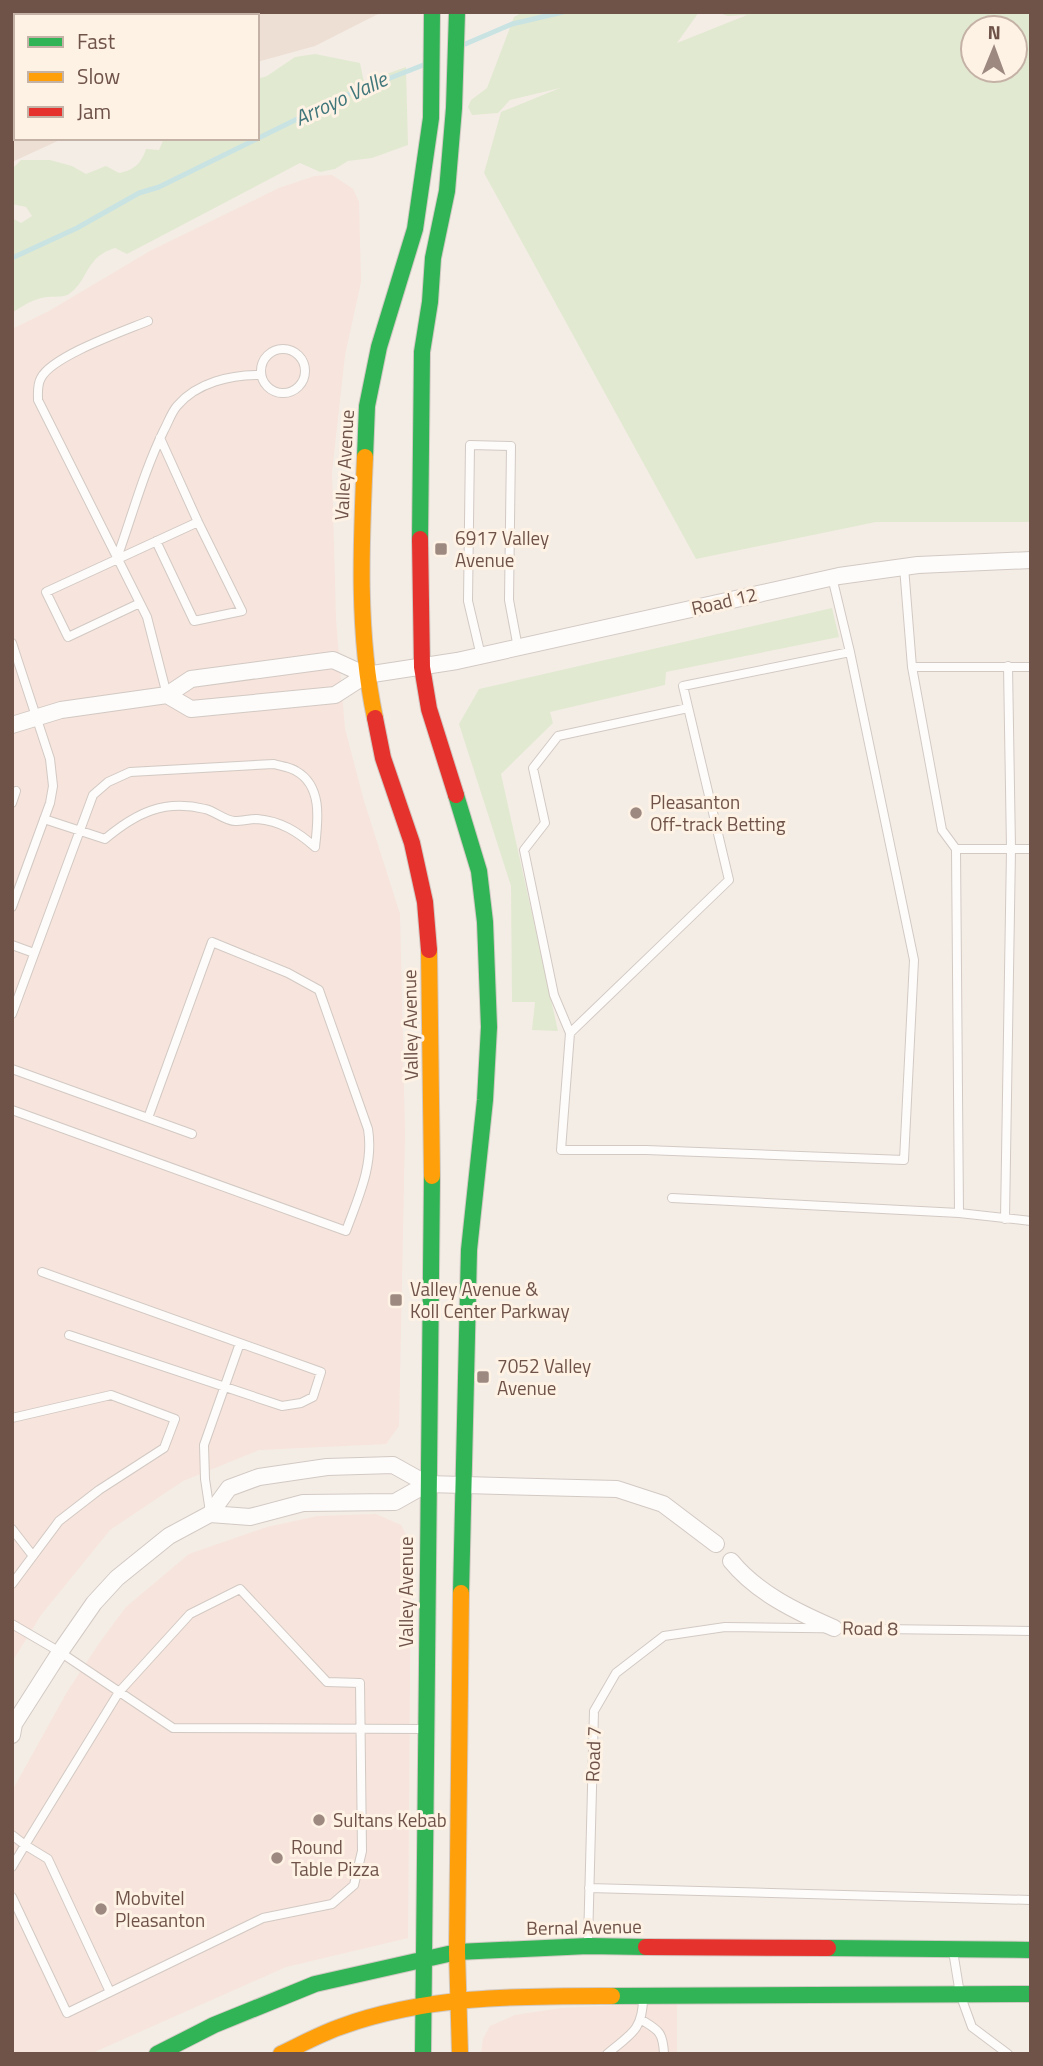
<svg xmlns="http://www.w3.org/2000/svg" width="1043" height="2066" font-family="'Titillium Web',sans-serif">
<style>
.residential{fill:#eddfd3}
.commercial{fill:#f7e4dc}
.green{fill:#e2e9d1;fill-rule:evenodd}
.lines{fill:none;stroke-linecap:round;stroke-linejoin:round}
.stream{stroke:#c9e3e3;stroke-width:5}
.lane-casing{stroke:#d2c9c3;stroke-width:10}
.street-casing{stroke:#d2c9c3;stroke-width:18}
.fast-casing{stroke:#d2c9c3;stroke-width:18}
.slow-casing{stroke:#d2c9c3;stroke-width:18}
.jam-casing{stroke:#d2c9c3;stroke-width:18}
.lane{stroke:#fdfcfb;stroke-width:8}
.street{stroke:#fdfcfb;stroke-width:16}
.fast{stroke:#30b455;stroke-width:16}
.slow{stroke:#ff9f0a;stroke-width:16}
.jam{stroke:#e5322d;stroke-width:16}
.poi-dot{fill:#9e8980;stroke:#fef2e5;stroke-width:2.5}
.labels{text-anchor:middle;stroke-width:6;stroke-linejoin:round;paint-order:stroke}
.street-label{font-size:19px;fill:#6f5349;stroke:#fef2e5}
.poi-label{font-size:19px;fill:#6f5349;stroke:#fef2e5;text-anchor:start}
.water-label{font-size:21px;font-style:italic;fill:#41777b;stroke:#fef2e5}
</style>
<rect width="100%" height="100%" fill="#f4ede6"/>
<!-- residential -->
<path class="residential" d="M12,12h370l-67,34 -58,16v-46h-241v122h48l-52,24z"/>
<!-- commercial -->
<path class="commercial" d="M332,175l21,14 6,13 2,80 -16,73 -13,117 4,148 9,109 19,72 36,113 5,219 -6,293 -13,18 -127,6 -76,31 -73,49 -69,85 -29,47v-1333l37,-18 101,-60 129,-63 36,-12z
M376,1514l25,11 10,19 -3,394 -122,29 -196,87h-78v-263l55,-99 33,-50 26,-35 63,-53 78,-27 51,-11z
M677,2002v52h-196l2,-15 7,-13 25,-11 47,-7z"/>
<!-- green -->
<path class="green" d="M523,12h176l-22,31 70,-28 -19,1 -12,-4h315v510h-155l-180,37 -212,-386 17,-61 59,-24 -50,12 -12,13 -26,2 -4,-8 3,-7 16,-12 27,-71zM1015,28v42h-42v-42z
M315,54l45,9 4,19 42,-15 2,78 -36,13 -24,3 -13,8 -15,3 -20,-9 -173,91 -12,-6c-30,9 -26,32 -46,46 -6,4 -15,2 -22,3 -12,1 -25,9 -35,16v-95l9,5 11,-7 -6,-9 -14,-3v-35l9,-9h29l22,6 14,8 20,-8 13,7c15,-3 22,-9 27,-24l13,1 5,-12h93v-59l10,-3 28,-19z
M832,608l7,29 -173,35 -1,13 -115,27 3,11 -52,51 57,257 -26,-1 3,-28h-23l-1,-116 -52,-162 20,-35z"/>
<g class="lines">
<!-- stream -->
<path class="stream" d="M463,45l49,-21 51,-12
M12,258l65,-30 62,-35 20,-6 185,-91 82,-32"/>
<defs>
<path id="lane" d="M148,321c-24,10 -96,35 -107,57 -4,7 -3,14 -3,22l109,217 20,78
M261 371a22 22 0 1 1 44 0a22 22 0 1 1-44 0Z
M156,541l38,80 48,-10 -44,-89 -38,-84
M117,558c15,-42 27,-87 47,-128 4,-7 7,-17 13,-24 20,-24 54,-31 83,-31
M904,567l8,100 30,163 14,19 3,364
M832,577l18,75 64,308 -10,200 -258,-10h-85l9,-117 159,-153 -46,-194 167,-34
M140,603l-72,34 -22,-45 152,-70
M12,643l38,116 3,27 -3,17 -38,104
M481,656l-13,-55 2,-156 41,1 -2,154 9,48
M912,667h119
M12,793l4,-2 -4,12
M44,819l61,20c31,-26 59,-40 100,-30 10,2 20,12 30,12 7,0 15,-2 22,-2 24,2 41,13 58,28
M956,849h75
M12,945l22,8
M12,1014l81,-219 15,-13 22,-10 144,-8c7,2 16,3 22,7 27,15 22,50 19,76
M570,1033l-16,-38 -30,-145 21,-27 -12,-55 25,-32 130,-28
M12,1069l180,65
M12,1110l334,121c12,-33 28,-66 22,-102l-49,-139 -31,-17 -76,-31 -64,176
M672,1198l287,15 72,8
M1005,1219l6,-370 -3,-183
M42,1272l279,100 -8,25 -12,6 -19,3 -213,-71
M12,1418l99,-23 64,24 -11,29 -65,42 -40,31 -47,63
M210,1512l-5,-33 -1,-34 36,-102
M12,1529l21,27
M12,1624l48,28 113,76 251,1
M12,1835l13,10 -13,22
M589,1888l442,12
M12,1897l55,116 196,-95 69,-14 22,-19 8,-34 -2,-168 -33,-1 -87,-93 -50,25 -71,78 -94,153 23,14 62,133
M588,1943l6,-232 22,-38 48,-37 61,-9 306,4
M953,1951l7,43 12,33 36,27
M640,2019c18,11 23,12 24,35
M607,2054c22,-19 36,-23 36,-56"/>
<path id="street" d="M95,16l9,-4
M12,32l4,1
M167,695l24,14 144,-14 31,-20 91,-14 382,-85 79,-11 113,-5
M12,725l49,-15 106,-15 24,-16 142,-19 33,15
M210,1514l40,3 53,-14 92,-1 32,-18
M731,1561c26,32 66,51 103,67
M12,1735l2,-11 46,-72 34,-49 23,-25 52,-42 41,-22 19,-26 30,-11 68,-10 66,-2 34,19 190,5 46,15 53,40"/>
<path id="fast" d="M365,457l2,-51 12,-59 36,-118 16,-111 1,-106
M420,539l2,-187 8,-50 3,-44 14,-67 7,-83 3,-96
M456,795l23,76 6,51 4,105 -4,73 -16,150 -8,343
M828,1948l203,2
M612,1996l419,-2
M157,2054l57,-29 101,-41 142,-32 131,-6 58,1
M423,2054l9,-878"/>
<path id="slow" d="M365,457c-4,87 -8,176 10,261
M429,950l3,226
M281,2054c19,-9 39,-20 59,-27 87,-32 182,-31 272,-31
M460,2054l-3,-102 4,-359"/>
<path id="jam" d="M420,539l2,128 7,42 27,86
M375,718l8,40 29,85 13,59 4,48
M646,1947l182,1"/>
</defs>
<!-- lane casing -->
<use href="#lane" class="lane-casing"/>
<!-- street casing -->
<use href="#street" class="street-casing"/>
<!-- fast casing -->
<use href="#fast" class="fast-casing"/>
<!-- slow casing -->
<use href="#slow" class="slow-casing"/>
<!-- jam casing -->
<use href="#jam" class="jam-casing"/>
<!-- lane -->
<use href="#lane" class="lane"/>
<!-- street -->
<use href="#street" class="street"/>
<!-- fast -->
<use href="#fast" class="fast"/>
<!-- slow -->
<use href="#slow" class="slow"/>
<!-- jam -->
<use href="#jam" class="jam"/>
</g>
<!-- markers -->
<g class="poi-dot">
<rect x="434" y="542" width="14" height="14" rx="3.5"/>
<circle cx="636" cy="813" r="7"/>
<rect x="389" y="1293" width="14" height="14" rx="3.5"/>
<rect x="476" y="1370" width="14" height="14" rx="3.5"/>
<circle cx="319" cy="1820" r="7"/>
<circle cx="277" cy="1858" r="7"/>
<circle cx="101" cy="1909" r="7"/>
</g>
<g class="labels">
<!-- street labels -->
<g class="street-label">
<text transform="translate(344 465) rotate(-87)" y="7">Valley Avenue</text>
<text transform="translate(724 601) rotate(-13)" y="7">Road 12</text>
<text transform="translate(410 1025) rotate(-91)" y="7">Valley Avenue</text>
<text transform="translate(406 1592) rotate(-90)" y="7">Valley Avenue</text>
<text transform="translate(870 1628) rotate(1)" y="7">Road 8</text>
<text transform="translate(593 1754) rotate(-88)" y="7">Road 7</text>
<text transform="translate(584 1927) rotate(-1)" y="7">Bernal Avenue</text>
</g>
<!-- poi labels -->
<g class="poi-label">
<text x="455" y="545">6917 Valley<tspan x="455" dy="22">Avenue</tspan></text>
<text x="650" y="809">Pleasanton<tspan x="650" dy="22">Off-track Betting</tspan></text>
<text x="410" y="1296">Valley Avenue &amp;<tspan x="410" dy="22">Koll Center Parkway</tspan></text>
<text x="497" y="1373">7052 Valley<tspan x="497" dy="22">Avenue</tspan></text>
<text x="333" y="1827">Sultans Kebab</text>
<text x="291" y="1854">Round<tspan x="291" dy="22">Table Pizza</tspan></text>
<text x="115" y="1905">Mobvitel<tspan x="115" dy="22">Pleasanton</tspan></text>
</g>
<!-- water labels -->
<g class="water-label">
<text transform="translate(341 99) rotate(-25)" y="7">Arroyo Valle</text>
</g>
</g>
<!-- border -->
<rect width="1043" height="2066" fill="none" stroke="#6f5349" stroke-width="28"/>
<!-- legend -->
<rect x="14" y="14" width="245" height="126" fill="#fef2e5" stroke="#c5b2a7" stroke-width="2"/>
<rect x="28" y="37" width="35" height="10" fill="#30b455" stroke="#c5b2a7" stroke-width="2"/>
<text x="77" y="49" font-size="21" fill="#6f5349">Fast</text>
<rect x="28" y="72" width="35" height="10" fill="#ff9f0a" stroke="#c5b2a7" stroke-width="2"/>
<text x="77" y="84" font-size="21" fill="#6f5349">Slow</text>
<rect x="28" y="107" width="35" height="10" fill="#e5322d" stroke="#c5b2a7" stroke-width="2"/>
<text x="77" y="119" font-size="21" fill="#6f5349">Jam</text>
<!-- north arrow -->
<g transform="translate(994 49) rotate(1)"><circle r="33" fill="#fef2e5" stroke="#c5b2a7" stroke-width="2"/>
<path d="M0-5L12 26L0 18L-12 26Z" fill="#9e8980"/>
<text y="-10" font-size="19" font-weight="bold" text-anchor="middle" fill="#6f5349">N</text>
</g>
</svg>
